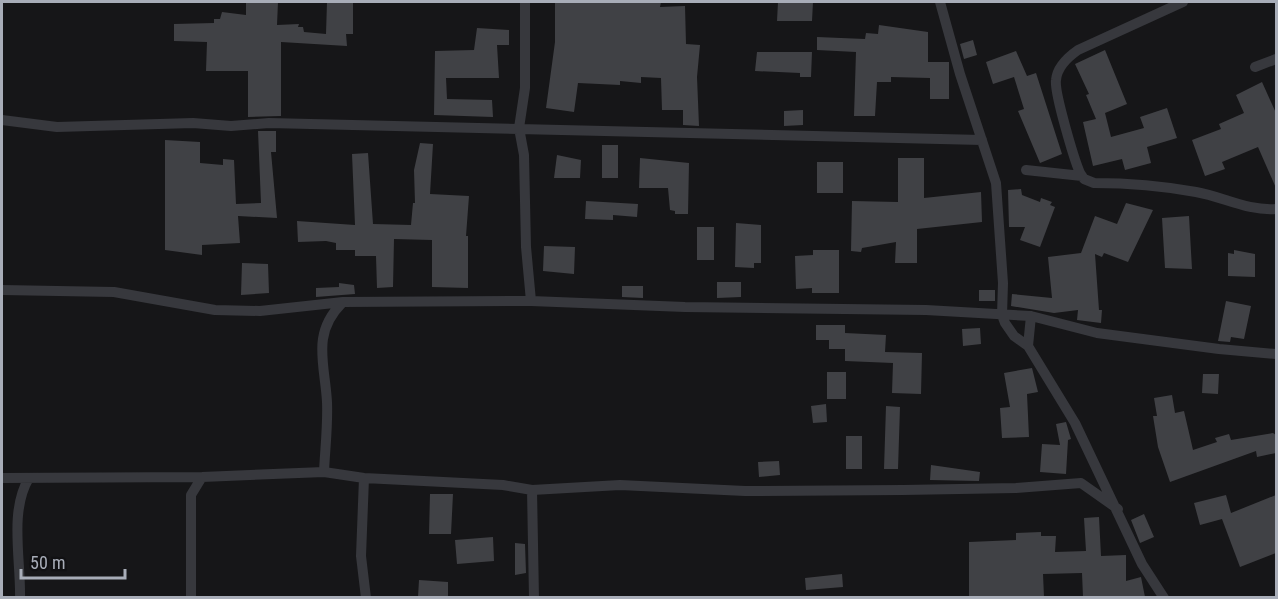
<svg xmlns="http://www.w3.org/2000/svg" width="1278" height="599" font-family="'Roboto Condensed',sans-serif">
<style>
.building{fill:#404145}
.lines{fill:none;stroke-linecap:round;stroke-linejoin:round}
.minor{stroke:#37383d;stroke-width:10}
</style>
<rect width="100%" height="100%" fill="#161618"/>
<!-- building -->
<path class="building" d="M246,2h32l-1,23 22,-1 -1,3h5l1,5 22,2 1,-32h26v32h-7l1,12 -66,-4v74l-33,1v-46h-42l1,-29 -33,-1v-17l40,-1v-4h6l2,-7 24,3z
M555,2h106l-1,5 25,-1 1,38 14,1 -3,32 2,49 -16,-1v-15h-21l-1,-32 -20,-1v6l-21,-2v4l-42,-2 -4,29 -28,-4 9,-66z
M778,2h35l-1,19h-35z
M879,25l49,7v30h21v37h-19v-21l-39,-1v5h-14l-2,34h-21l2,-64 -39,-2v-13l48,2 1,-6 12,1z
M477,28l32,2v15h-12l2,33h-53l1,21 45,1 1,17 -59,-2 1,-64 39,-1z
M973,40l4,15 -13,4 -4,-15z
M1105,50l22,54 -22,9 6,24 33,-9 -4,-11 27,-9 10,30 -30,9 4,16 -26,7 -3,-11 -29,7 -10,-44 13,-3 -10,-24 3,-1 -14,-30z
M1016,51l11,25 9,-3 26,81 -22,9 -22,-52 6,-2 -10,-32 -21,7 -7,-22z
M757,52h55l-1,25h-11v-4l-45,-2z
M1262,82l14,31v75l-18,-41 -36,15 3,7 -20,7 -13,-36 29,-11 -2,-5 25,-11 -8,-18z
M803,110v15l-19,1v-15z
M258,131h18v21h-5l6,66 -39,-2 2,27 -38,2v10l-37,-5v-110l35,2v21l23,2v-6l11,1 2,44 25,-1z
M420,143l13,1 -3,50 39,2 -3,40h2v52l-36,-1v-47l-38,-1 -1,48 -16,1 -1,-32h-21v-6h-19v-7l-10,-2 -28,1 -1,-21 58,4 -3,-71 16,-1 5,71 38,1 2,-22h2l-1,-33z
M602,145h16v33h-16z
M557,155l24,5 -1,18h-26z
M640,158l49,5 -1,51h-13v-3l-5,-1 -2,-22h-29z
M898,158h26v40l57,-6 1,30 -65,7v34h-22l1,-21 -34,6 -1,4 -10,-1 1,-50 46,1z
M817,162h26v31h-26z
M1021,189l1,6 18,7 1,-4 11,4 -2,3 5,2 -15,40 -20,-7 5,-13h-16l-1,-37z
M586,201l52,3 -1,13 -24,-2v5l-28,-1z
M1126,203l27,7 -25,52 -24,-9 -2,4 -7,-3 4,56h3l-1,13 -24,-3 1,-10 -24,3 -43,-7 1,-12 40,4 -4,-41 33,-4 14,-37 22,8z
M1189,216l3,53 -27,-1 -3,-50z
M736,223l25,2v38h-7v5l-19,-1z
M697,227h17v33h-17z
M544,246l31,1 -1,27 -31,-3z
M813,250h26v43h-27v-5l-16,1 -1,-33 18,-1z
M1234,250l21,4v23l-27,-1v-23l6,1z
M242,263l26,1 1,29 -28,2z
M717,282h24v15l-24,1z
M339,283l15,2 1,9 -39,3v-9l23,-1z
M622,286h21v12l-21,-1z
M979,290h16v11h-16z
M1226,301l25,5 -7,33 -13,-2 -1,5 -12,-1z
M816,325h29v8l41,2 -1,17 37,1 -1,41 -29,-1 1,-30 -48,-2v-12h-16v-9h-13z
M980,328l1,16 -18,2 -1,-17z
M1032,368l6,24 -11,2 2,43 -27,1 -2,-30 10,-1 -6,-34z
M827,372h19v27h-19z
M1203,374h16l-1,20 -16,-1z
M1172,395l3,18 9,-2 9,39 24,-8 -2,-4 14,-4 2,6 42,-7 3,2v18l-19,4 -1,-6 -86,31 -12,-35 -5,-31h4l-3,-18z
M826,404l1,18 -14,1 -2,-17z
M886,406l14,1 -2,62h-14z
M1066,422l5,17 -3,1 -2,34 -26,-2 2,-28 18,1 -4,-21z
M846,436h16v33h-16z
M779,461l1,14 -21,2 -1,-15z
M931,465l49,7 -1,9 -49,-1z
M430,494h23l-2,40h-22z
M1226,495l5,18 45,-18v58l-36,14 -18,-48 -22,6 -6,-22z
M1144,514l10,23 -14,6 -9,-23z
M1099,517l2,39 25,-1v26l15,-4 4,20h-62l-1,-24 -39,1 1,23h-75v-55l47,-2v-7l25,-1v4h15l-1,16 31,-1 -2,-33z
M493,537l1,24 -37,3 -2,-24z
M515,543l10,1 1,29 -11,2z
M842,574l1,13 -37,3 -1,-12z
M419,580l29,2v15h-30z"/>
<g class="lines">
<!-- minor -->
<path class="minor" d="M525,2v86l-6,40 5,27 2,92 5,54
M940,2l20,72 36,109 7,100 -1,32 3,8 9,13 14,10 47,77 67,141 22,34
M1183,2l-105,48c-10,7 -21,18 -22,30 -2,12 18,79 24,93l4,6 10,4c33,0 69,3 102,9 28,5 51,19 80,17
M1255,67l21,-8
M2,120l55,7 136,-4 38,3 38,-3 713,17
M1026,170l56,6
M2,290l112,2 101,18 45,1 83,-9 188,-1 154,6 241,3 105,6 66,17 122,16 57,5
M1028,346l3,-30
M324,472c1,-23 4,-46 3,-70 -2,-38 -16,-68 15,-99
M2,478l200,-1 122,-5 40,6 139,7 29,5 88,-5 125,6 158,-1 113,-2 65,-5 37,26
M364,478l-3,78 5,42
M532,490l2,108
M20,598c1,-38 -11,-87 9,-120
M191,598v-103l11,-18"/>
</g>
<!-- border -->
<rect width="1278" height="599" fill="none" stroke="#a8adb8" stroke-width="6"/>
<!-- scale -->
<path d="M21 569v9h104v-9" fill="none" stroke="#a8adb8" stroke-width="3"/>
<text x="30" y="569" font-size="18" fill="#a8adb8" stroke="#111113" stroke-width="4.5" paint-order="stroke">50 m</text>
</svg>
